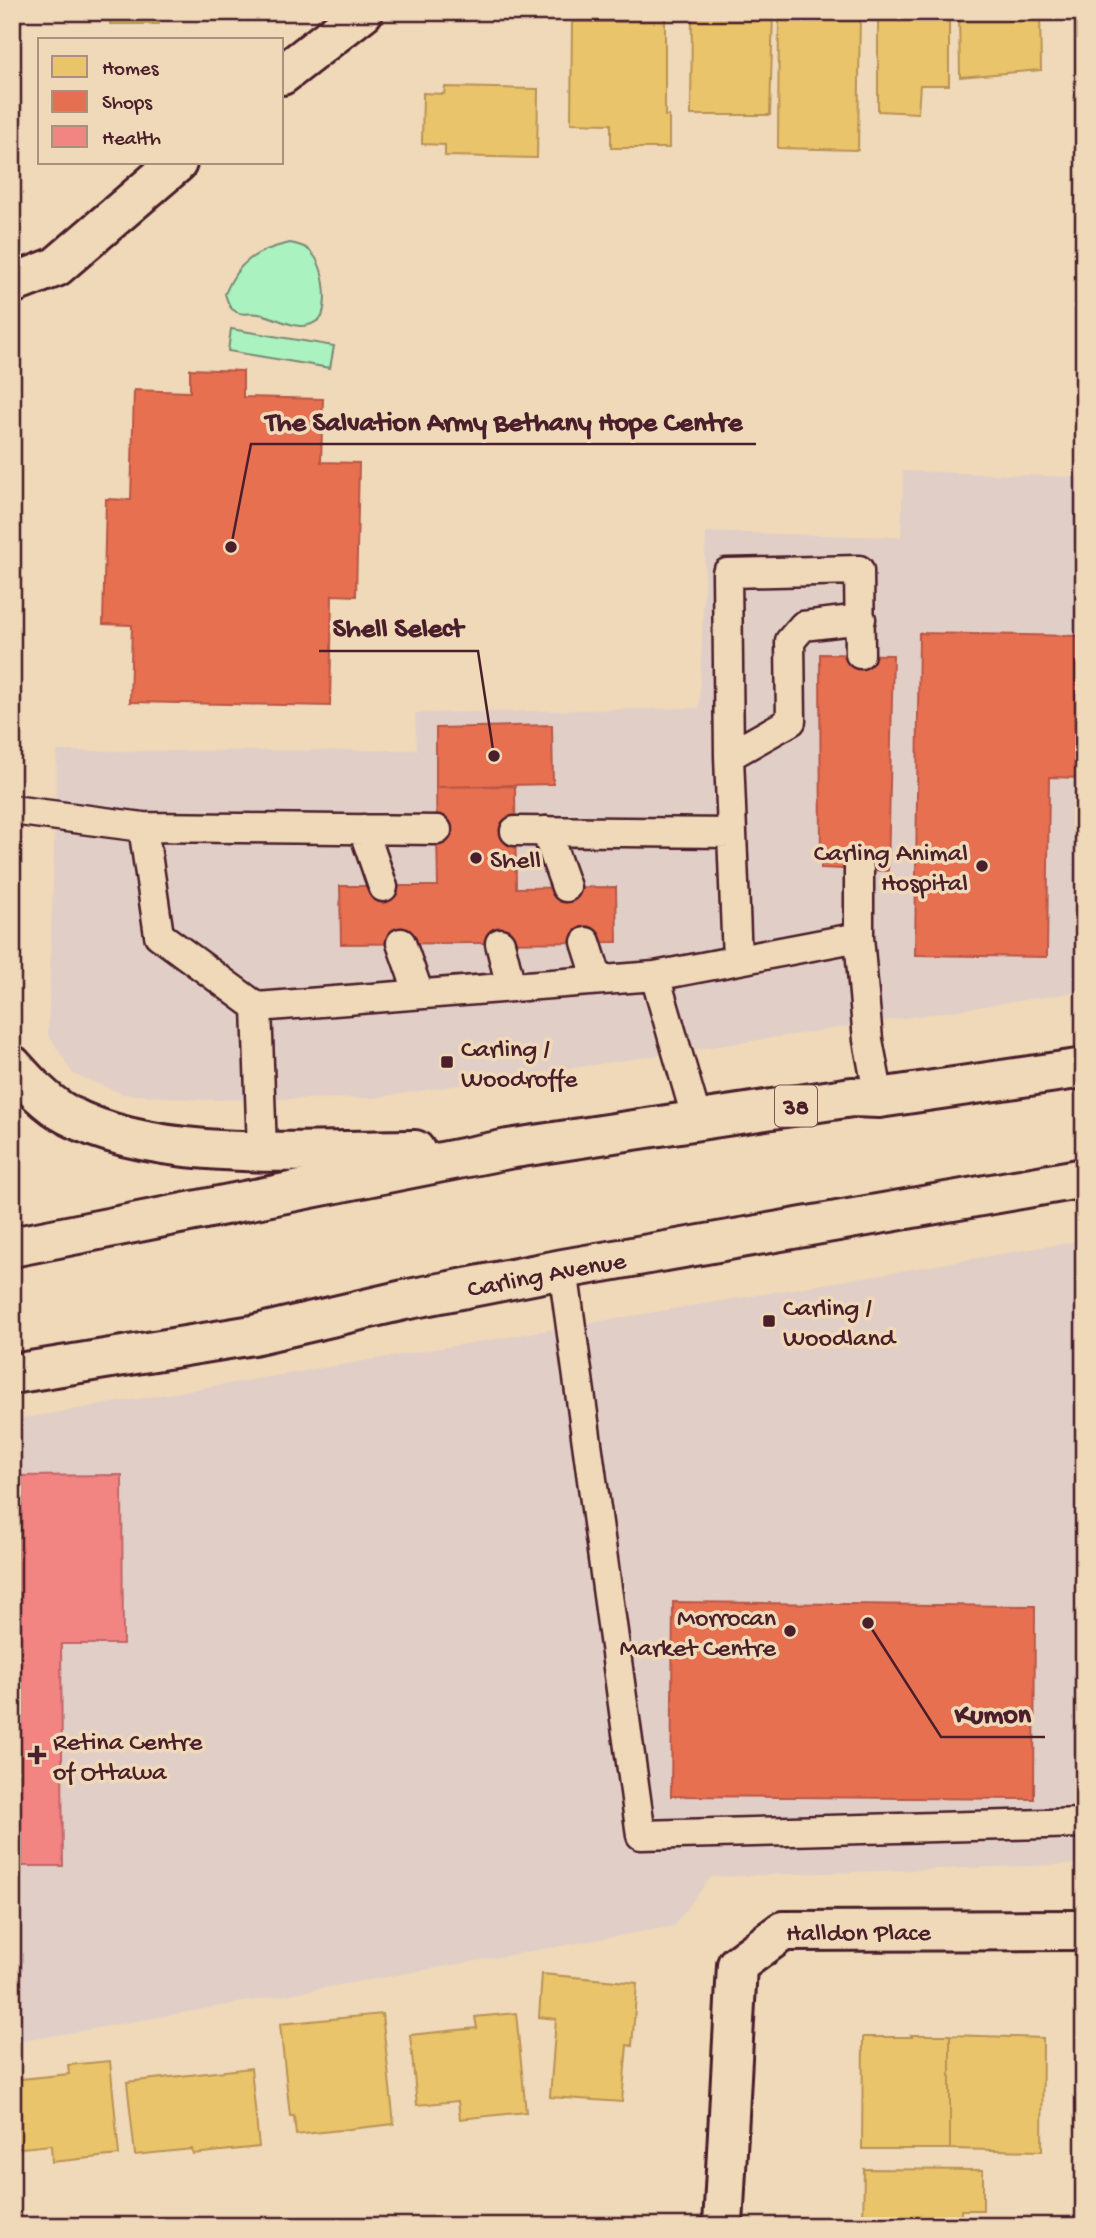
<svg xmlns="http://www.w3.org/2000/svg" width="1096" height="2238" font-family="'Gochi Hand',sans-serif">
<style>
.built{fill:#e1cfc7}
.green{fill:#aaf2bf;stroke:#7a8875;stroke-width:2}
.homes{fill:#e9c46a;stroke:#b99257;stroke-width:2}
.shops{fill:#e76f51;stroke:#b85746;stroke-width:2}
.health{fill:#f28482;stroke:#c06668;stroke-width:2}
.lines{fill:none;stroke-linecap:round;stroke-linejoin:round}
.service-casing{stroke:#4a1f2b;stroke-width:33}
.minor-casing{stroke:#4a1f2b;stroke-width:44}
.primary-casing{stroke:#4a1f2b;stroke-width:44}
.service{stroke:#efd9b8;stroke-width:28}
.minor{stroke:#efd9b8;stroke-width:38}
.primary{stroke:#efd9b8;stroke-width:38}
.poi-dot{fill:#4a1f2b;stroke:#efd9b8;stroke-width:2.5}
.labels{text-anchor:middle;stroke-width:7;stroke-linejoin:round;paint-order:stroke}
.shield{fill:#efd9b8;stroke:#7c5755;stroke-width:2}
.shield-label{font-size:24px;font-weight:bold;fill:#4a1f2b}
.poi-label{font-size:26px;fill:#4a1f2b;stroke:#efd9b8;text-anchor:start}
.street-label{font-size:26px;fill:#4a1f2b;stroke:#efd9b8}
.leader{fill:none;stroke:#4a1f2b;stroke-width:2.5}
.callout-dot{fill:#4a1f2b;stroke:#efd9b8;stroke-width:2.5}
.callout-label{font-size:28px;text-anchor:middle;font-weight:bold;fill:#4a1f2b;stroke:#efd9b8;stroke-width:7;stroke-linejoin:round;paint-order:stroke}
</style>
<rect width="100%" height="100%" fill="#efd9b8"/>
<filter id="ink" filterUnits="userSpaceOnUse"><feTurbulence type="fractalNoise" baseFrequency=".0143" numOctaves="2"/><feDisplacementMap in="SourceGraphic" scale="14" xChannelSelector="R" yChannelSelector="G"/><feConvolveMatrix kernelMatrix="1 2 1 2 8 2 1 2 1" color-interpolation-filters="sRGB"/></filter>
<g filter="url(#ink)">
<!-- built -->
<path class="built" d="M903,471l181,6v514l-711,107 -170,2 -80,-6 -50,-20 -25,-40 9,-283 360,-1 -2,-37 284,-5 7,-176 195,5z
M1084,1240v624l-373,13 -37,49 -662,117v-623z"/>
<!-- green -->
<path class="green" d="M290,243c5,1 12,3 16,5 19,12 22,50 16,69 -21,20 -40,1 -63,-3 -10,-2 -18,3 -27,-5 -4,-4 -5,-10 -7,-15 13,-33 32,-44 65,-51z
M231,329l103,17 -4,22 -102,-17z"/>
<!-- homes -->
<path class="homes" d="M110,12h49v12h-49z
M626,12h39v104h4v32h-58v-24l-40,-1 1,-101h54z
M692,12h81l-3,103h-79z
M779,12h81l-2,138 -80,-2z
M878,12h71v73h-29l-2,28 -40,-2z
M959,12h81l1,58 -81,7z
M445,87l93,2 -1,69 -92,-2v-11l-23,-1 1,-51 21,1z
M542,1974l95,9 -5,63 -5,-1 -5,57 -72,-5 6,-78 -17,-2z
M516,2013l10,99 -66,7 -2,-18 -41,4 -7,-70 67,-7 -2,-11z
M382,2014l12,110 -98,11 -2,-19h-4l-10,-92z
M911,2035h39v114h-88l1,-112h49z
M950,2035l93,3 -1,113 -92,-2z
M110,2061l9,94 -67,7 -1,-17 -39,4v-69l57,-6 -1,-9z
M251,2068l8,79 -66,7 -1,-5 -57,6 -8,-73z
M864,2169l119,1v40h-22v16h-98z"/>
<!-- shops -->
<path class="shops" d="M190,369l53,2v26l80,2 -2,63 38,1 -3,133 -24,-1 -2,111 -200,-4 2,-77 -29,-1 3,-125 25,1 3,-110 56,2z
M919,633l162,3 -2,142 -30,-1 -2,180 -132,-2z
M820,654l73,1 -5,216 -67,-3z
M552,725l1,59 -117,3v-59z
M515,786l1,102 100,-1 1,55 -276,2 -1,-58h98l-2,-99z
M673,1602l362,4 -1,193 -363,-3z"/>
<!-- health -->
<path class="health" d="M122,1475l1,169h-62l2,222h-51v-390z"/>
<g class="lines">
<defs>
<path id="service" d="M729,756l62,-35 -1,-80 13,-15 58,-7
M12,810l131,17 16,108 98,72
M143,827l294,3
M363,829l20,58
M515,831l217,2
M546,831l20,56
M859,869v68
M586,942l12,38
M401,943l18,51
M500,943l11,44
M737,960l-8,-204 -2,-183 132,-3 1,84
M655,976l204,-39 9,103 11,58
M262,1151l-5,-144 398,-31 42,144
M563,1269l78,566 443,-12"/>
<g id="minor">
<path d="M282,75l81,-63"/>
<path d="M12,284l44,-17 121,-104"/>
<path id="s1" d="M723,2226l14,-261 46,-34 301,-1"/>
</g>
<g id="primary">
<path d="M12,1065c16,18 35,39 56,50 91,49 245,35 347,35"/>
<path d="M12,1247l496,-98 344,-52 27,1 205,-30"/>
<path id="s2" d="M12,1374l241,-39 151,-35 159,-31 521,-91"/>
</g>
</defs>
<!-- service casing -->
<use href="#service" class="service-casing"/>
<!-- minor casing -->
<use href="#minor" class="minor-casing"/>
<!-- primary casing -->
<use href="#primary" class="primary-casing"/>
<!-- service -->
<use href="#service" class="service"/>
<!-- minor -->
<use href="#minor" class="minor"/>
<!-- primary -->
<use href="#primary" class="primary"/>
</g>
</g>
<!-- markers -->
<g class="poi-dot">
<circle cx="476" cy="858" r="7"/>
<circle cx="982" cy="866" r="7"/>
<rect x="440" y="1055" width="14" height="14" rx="3.5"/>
<rect x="762" y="1314" width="14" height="14" rx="3.5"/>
<circle cx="790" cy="1631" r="7"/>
<path d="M33.5 1744.5h7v7h7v7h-7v7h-7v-7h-7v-7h7z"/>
</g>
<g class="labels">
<!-- shield labels -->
<rect class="shield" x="775" y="1085.5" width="42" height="41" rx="5"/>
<g class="shield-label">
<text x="796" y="1114">38</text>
</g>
<!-- poi labels -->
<g class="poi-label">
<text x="968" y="860" text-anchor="end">Carling Animal<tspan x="968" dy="30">Hospital</tspan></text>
<text x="490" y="867">Shell</text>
<text x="461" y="1056">Carling /<tspan x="461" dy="30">Woodroffe</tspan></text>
<text x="783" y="1315">Carling /<tspan x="783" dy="30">Woodland</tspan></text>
<text x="776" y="1625" text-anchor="end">Morrocan<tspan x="776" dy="30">Market Centre</tspan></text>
<text x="53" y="1749">Retina Centre<tspan x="53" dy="30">of Ottawa</tspan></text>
</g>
<!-- street labels -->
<g class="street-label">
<text dy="9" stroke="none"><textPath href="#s2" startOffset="544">Carling Avenue</textPath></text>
<text dy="9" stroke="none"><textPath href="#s1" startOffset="394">Halldon Place</textPath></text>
</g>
</g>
<!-- callouts -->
<path class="leader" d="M231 547L251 444H756M494 756L478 651H319M868 1623L941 1737H1045"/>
<g class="callout-dot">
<circle cx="231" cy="547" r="7"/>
<circle cx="494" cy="756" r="7"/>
<circle cx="868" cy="1623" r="7"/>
</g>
<g class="callout-label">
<text x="504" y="430">The Salvation Army Bethany Hope Centre</text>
<text x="398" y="636">Shell Select</text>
<text x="993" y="1722">Kumon</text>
</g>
<!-- margin -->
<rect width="1096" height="2238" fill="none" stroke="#efd9b8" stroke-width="42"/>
<rect x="21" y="21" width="1054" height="2196" fill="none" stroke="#4a1f2b" stroke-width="2.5" filter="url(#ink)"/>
<!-- legend -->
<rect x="38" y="38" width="245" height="126" fill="#efd9b8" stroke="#ad8f80" stroke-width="2"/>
<rect x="52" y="56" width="35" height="21" fill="#e9c46a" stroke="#ad8f80" stroke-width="2"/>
<text x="102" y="74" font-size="21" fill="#4a1f2b">Homes</text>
<rect x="52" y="91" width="35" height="21" fill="#e76f51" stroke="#ad8f80" stroke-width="2"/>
<text x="102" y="108" font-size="21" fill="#4a1f2b">Shops</text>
<rect x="52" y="126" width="35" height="21" fill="#f28482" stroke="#ad8f80" stroke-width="2"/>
<text x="102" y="144" font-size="21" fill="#4a1f2b">Health</text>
</svg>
